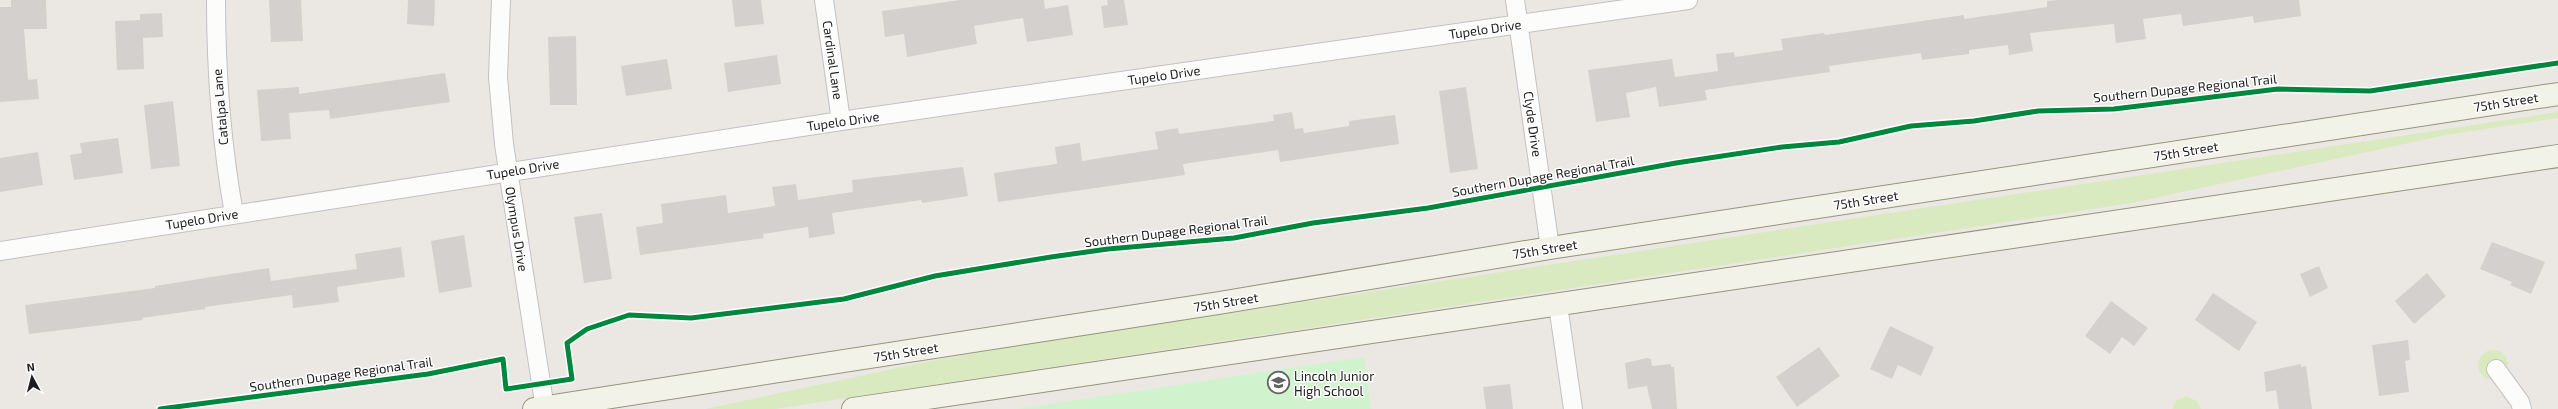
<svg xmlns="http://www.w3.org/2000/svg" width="2558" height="409" font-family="'Exo 2',sans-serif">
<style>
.grass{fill:#daeac0}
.park{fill:#d0f3cd}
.building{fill:#d3d0cd}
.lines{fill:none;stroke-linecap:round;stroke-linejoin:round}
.minor-casing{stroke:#c3c2c0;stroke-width:20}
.secondary-casing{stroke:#95947c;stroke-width:24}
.minor{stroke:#fcfcfb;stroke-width:18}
.secondary{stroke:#f3f2e8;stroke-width:22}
.cycleway-casing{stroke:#fff;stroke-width:8}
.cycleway{stroke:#00873e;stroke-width:5}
.labels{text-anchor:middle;stroke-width:3;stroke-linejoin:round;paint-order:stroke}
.street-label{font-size:13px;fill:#1c1c1c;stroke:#fff}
.poi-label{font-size:13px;fill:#1c1c1c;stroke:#fff;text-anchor:start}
</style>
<rect width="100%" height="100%" fill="#ebe8e4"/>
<!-- grass -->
<path class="grass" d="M2558,112v6l-112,17 -314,68 -1357,206h-70l225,-48 129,-22z
M2478 365a15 15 0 1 1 30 0a15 15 0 1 1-30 0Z
M2186,396l11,5 4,8h-29l4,-8z"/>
<!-- park -->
<path class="park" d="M1364,357l7,52h-354z"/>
<!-- building -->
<path class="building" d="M11,0h35l1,29h-23l4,51 9,-1 2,20 -39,3v-95h11z
M269,0h32l2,41 -32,1z
M408,0h27l-1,26 -27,-2z
M732,0h29l3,24 -29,3z
M960,0h84l1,9 23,-4 5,30 -46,7 -4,-24 -49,8 3,18 -70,13 -3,-23 -19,3 -3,-26z
M1107,0h17l4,25 -24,3 -3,-22 7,-1z
M2058,0h241l2,16 -47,7 -1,-7 -70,10 -2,-12 -38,5 3,20 -30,4 -2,-19 -84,9 3,18 -24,4 -1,-10 -39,5v4l-47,6 -1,-7 -92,13 1,6 -125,18 2,10 -48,7 -3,-20 -30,6 4,24 -34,5 -8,-52 84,-11 3,18 43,-6 -2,-17 18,-2 1,5 48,-7 -2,-11 43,-6 1,2 139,-20v4l83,-12v-6z
M162,13l1,24 -20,1 1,31 -27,1 -2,-49 25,-1v-6z
M576,36l1,69h-27l-2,-68z
M777,55l4,29 -53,8 -4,-29z
M667,59l5,30 -46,7 -5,-30z
M445,73l5,29 -120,17 -1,-9 -40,3 2,26 -30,2 -4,-51 42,-3v7z
M1466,87l12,82 -28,4 -11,-82z
M173,101l7,65 -29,3 -7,-64z
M1292,112l3,17 8,-1 1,5 45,-7v-5l46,-6 4,29 -119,18 -2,-12 -95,14 2,11 -187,27 -4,-29 63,-9 -2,-17 25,-4 2,18 76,-12 -3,-17 23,-4 1,6 95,-13 -1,-6z
M118,138l5,35 -49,7 -4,-25 12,-2 -2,-10z
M38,152l5,33 -43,7v-34z
M963,167l5,29 -46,7 -1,-3 -89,13 3,21 -26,4 -1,-11 -45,7 1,4 -124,17 -4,-28 27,-4 -2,-19 65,-9 2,18 47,-7 -3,-19 24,-3 2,16 55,-8 -1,-12z
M602,213l10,66 -28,4 -10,-66z
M464,235l8,52 -33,6 -8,-52z
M2492,242l53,20 -14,32 -21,-9 2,-3 -32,-13z
M401,247l4,30 -68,10 2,15 -46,6 -1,-13 -87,12v2l-63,9 1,2 -114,14 -4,-29 130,-17v-2l114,-18 2,13 86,-12 -2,-15z
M2319,266l9,22 -18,9 -10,-23z
M2427,273l19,23 -32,28 -19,-23z
M2213,293l44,29 -18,29 -44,-31z
M2111,301l37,27 -14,18 -12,-9 -12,17 -25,-18z
M1890,326l44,21 -13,29 -23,-11 -6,14 -22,-10z
M2408,340l2,20 -5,1 4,31 -30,4 -7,-51z
M1819,347l21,29 -43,31 -21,-30z
M1647,358l4,1 1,7 19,-2v3h3l3,42h-25l-5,-23 -19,3 -3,-26z
M2301,364v3l5,-1 6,43h-33l-3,-19 -10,2 -2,-20z
M1510,384l3,25h-27l-3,-22z"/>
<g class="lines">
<defs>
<path id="minor" d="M216,0c0,74 5,141 18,214
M501,0l-3,77 6,67 41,265
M824,0l17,121
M1515,0l35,248
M0,251l841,-130 847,-121
M1558,305l15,104
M2496,369l24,33 2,7"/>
<path id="secondary" d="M534,409l685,-106 331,-55 1008,-154
M853,409l1705,-253"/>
</defs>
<!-- minor casing -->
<use href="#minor" class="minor-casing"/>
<!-- secondary casing -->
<use href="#secondary" class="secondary-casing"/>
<!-- minor -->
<use href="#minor" class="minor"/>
<!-- secondary -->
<use href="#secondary" class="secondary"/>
<defs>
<path id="cycleway" d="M160,409l268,-35 75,-15 3,30 66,-10 -5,-36 20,-14 42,-14 62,3 153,-19 91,-23 116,-19 57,-8 126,-11 79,-15 115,-15 248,-45 106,-16 57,-5 72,-16 63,-5 64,-10 76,-2 164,-20 92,2 188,-28"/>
</defs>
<!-- cycleway casing -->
<use href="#cycleway" class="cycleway-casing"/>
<!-- cycleway -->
<use href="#cycleway" class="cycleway"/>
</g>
<!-- icons -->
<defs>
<symbol id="school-ring" viewBox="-11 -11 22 22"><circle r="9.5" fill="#fff" stroke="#646362" stroke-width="1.5"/><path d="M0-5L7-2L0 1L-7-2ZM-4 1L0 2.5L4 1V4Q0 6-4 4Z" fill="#646362"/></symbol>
</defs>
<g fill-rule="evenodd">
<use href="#school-ring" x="1266" y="370" width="25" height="25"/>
</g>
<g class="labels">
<!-- street labels -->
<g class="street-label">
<text transform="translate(1485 29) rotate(-8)" y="5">Tupelo Drive</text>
<text transform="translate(833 60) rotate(82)" y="5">Cardinal Lane</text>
<text transform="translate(1164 75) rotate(-8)" y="5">Tupelo Drive</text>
<text transform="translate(2185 88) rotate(-6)" y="5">Southern Dupage Regional Trail</text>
<text transform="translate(2506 102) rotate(-9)" y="5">75th Street</text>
<text transform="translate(220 107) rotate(-95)" y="5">Catalpa Lane</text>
<text transform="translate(843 121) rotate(-8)" y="5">Tupelo Drive</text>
<text transform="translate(1533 124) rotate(82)" y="5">Clyde Drive</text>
<text transform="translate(2186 151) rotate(-9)" y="5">75th Street</text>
<text transform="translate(523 169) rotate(-9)" y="5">Tupelo Drive</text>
<text transform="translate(1543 176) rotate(-10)" y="5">Southern Dupage Regional Trail</text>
<text transform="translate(1866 200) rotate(-9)" y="5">75th Street</text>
<text transform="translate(202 219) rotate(-9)" y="5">Tupelo Drive</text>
<text transform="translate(517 229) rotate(81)" y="5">Olympus Drive</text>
<text transform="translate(1176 231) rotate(-7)" y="5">Southern Dupage Regional Trail</text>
<text transform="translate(1545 249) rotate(-9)" y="5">75th Street</text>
<text transform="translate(1226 302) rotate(-9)" y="5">75th Street</text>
<text transform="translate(906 352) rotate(-9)" y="5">75th Street</text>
<text transform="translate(341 374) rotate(-8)" y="5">Southern Dupage Regional Trail</text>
</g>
<!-- poi labels -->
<g class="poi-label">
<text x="1294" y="381">Lincoln Junior<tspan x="1294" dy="15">High School</tspan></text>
</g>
</g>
<!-- north arrow -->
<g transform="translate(32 377) rotate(353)" stroke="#ffffff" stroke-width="3" paint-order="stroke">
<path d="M0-3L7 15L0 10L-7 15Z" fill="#1c1c1c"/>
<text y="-6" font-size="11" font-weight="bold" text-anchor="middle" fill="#1c1c1c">N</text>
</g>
</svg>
